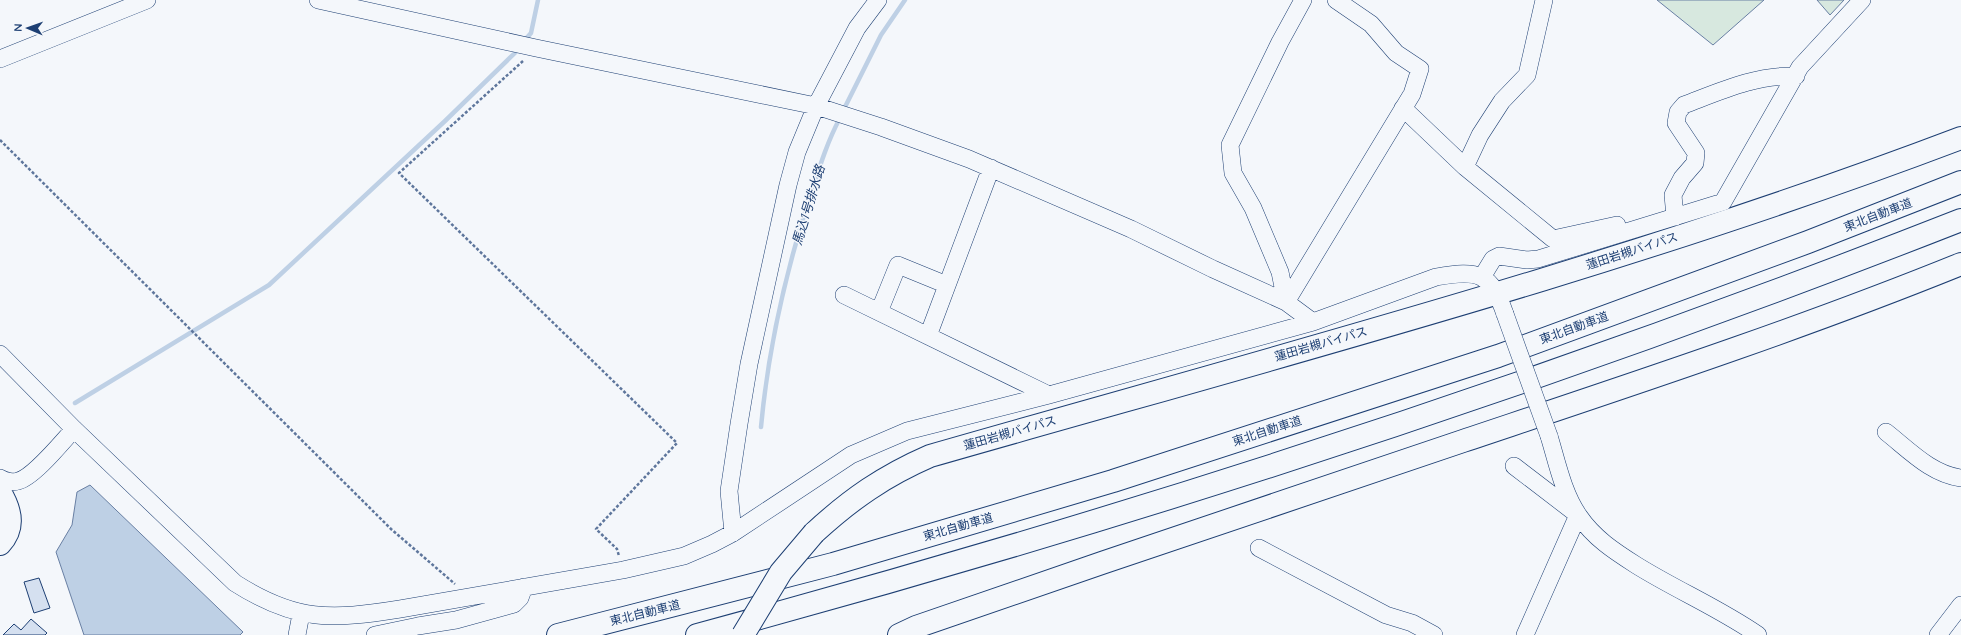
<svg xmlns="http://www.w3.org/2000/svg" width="1961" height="635" font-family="Quicksand,'Noto Sans JP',sans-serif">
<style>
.green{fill:#d7e8df;stroke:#687fa3}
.water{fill:#bed0e5;stroke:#687fa3}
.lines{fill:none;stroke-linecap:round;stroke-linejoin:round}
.stream{stroke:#bed0e5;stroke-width:4.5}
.building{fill:#d5e0f0;stroke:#1d3f73}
.minor-casing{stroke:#1d3f73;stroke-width:18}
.highway-casing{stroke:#1d3f73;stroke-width:24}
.path{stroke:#5e769c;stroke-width:2.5;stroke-dasharray:3 2;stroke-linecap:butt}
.minor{stroke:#f4f7fb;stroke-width:17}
.highway{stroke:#f4f7fb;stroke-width:22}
.minor-bridge-casing{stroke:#1d3f73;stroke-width:18;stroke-linecap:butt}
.highway-bridge-casing{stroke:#1d3f73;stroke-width:24;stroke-linecap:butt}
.minor-bridge{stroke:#f4f7fb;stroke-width:17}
.highway-bridge{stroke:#f4f7fb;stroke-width:22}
.labels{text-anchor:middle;stroke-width:3;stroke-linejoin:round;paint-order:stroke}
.street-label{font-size:12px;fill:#1d3f73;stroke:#f4f7fb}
.water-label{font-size:13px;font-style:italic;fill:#1d3f73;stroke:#f4f7fb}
</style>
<rect width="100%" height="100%" fill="#f4f7fb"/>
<!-- green -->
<path class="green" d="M1657,0h107l-51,45z
M1817,0h27l-14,15z"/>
<!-- water -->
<path class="water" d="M90,485l153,147 -3,3h-156l-28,-83 16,-27 5,-33z"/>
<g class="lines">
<!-- stream -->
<path class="stream" d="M524,41l7,-8 7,-33
M843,111l38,-76 24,-35
M75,403l194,-118 176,-164 74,-72
M761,427c7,-76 23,-148 46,-221 10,-30 18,-60 33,-88"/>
</g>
<!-- building -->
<path class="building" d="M39,578l11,30 -16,5 -10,-31z
M31,619l16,14 -2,2h-42l11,-11 7,6z"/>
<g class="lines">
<defs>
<path id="minor" d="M318,0l218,48 280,58 65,21 88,32 162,70 82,40 73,33 27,20
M1544,0l-17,75 -25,26 -22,34 -15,32 88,72 64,-14
M0,59l147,-59
M1403,108l62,59
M1675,217l-2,-22 9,-17 13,-15 1,-10 -20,-30 2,-11 6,-7c37,-14 71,-30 112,-29
M1482,277l11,-18 6,-3 28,4 11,-1 185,-57 77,-135 62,-67
M844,295l205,100
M1286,302l126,-208 8,-25 -24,-16 -25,-29 -35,-24
M1286,302l-6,-30 -27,-64 -20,-35 -3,-28 50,-103 23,-42
M879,312l19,-47 49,20
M928,336l63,-168
M0,354l74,75 161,154c61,39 96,37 165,26l223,-39 61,-14 28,-12 21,-11 118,-78 56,-24 142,-36 264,-73 123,-45c43,-8 55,-4 69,37
M1886,432c23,18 45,42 75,46
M1549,436c8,26 14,57 30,80 15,22 35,35 57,49 40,25 83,43 122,70
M1514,466l64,49 -53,120
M0,478c5,3 13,5 18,3 16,-4 44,-39 56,-52
M733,533l-4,-42 10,-67 10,-60 39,-179 9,-33 19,-46 41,-78 21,-28
M1259,548l127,67 26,8 22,12
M297,635l4,-21
M375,635l43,-9 38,-6 58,-16 6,-6 4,-11
M1938,635l23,-30"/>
<path id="highway" d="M0,492c11,18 15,36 0,52
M814,533c37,-34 70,-57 116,-77 345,-99 694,-190 1031,-318
M558,635l275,-71 280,-83 385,-125 310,-114 153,-60
M697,635c428,-115 851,-253 1264,-415
M899,635l17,-8c182,-63 364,-125 547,-186 167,-56 335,-111 498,-177"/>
</defs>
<!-- minor casing -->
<use href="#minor" class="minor-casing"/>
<!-- highway casing -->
<use href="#highway" class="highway-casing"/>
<!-- path -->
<path class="path" d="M523,61l-124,112 278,270 -81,86 21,20 2,7
M0,140l391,389 64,55"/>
<!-- minor -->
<use href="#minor" class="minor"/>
<!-- highway -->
<use href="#highway" class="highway"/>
<defs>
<path id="minor-bridge" d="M1505,314l44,122"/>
<path id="highway-bridge" d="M743,635l38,-63 33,-39"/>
</defs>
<!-- minor-bridge casing -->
<use href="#minor-bridge" class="minor-bridge-casing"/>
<!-- highway-bridge casing -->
<use href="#highway-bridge" class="highway-bridge-casing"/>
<!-- minor-bridge -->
<use href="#minor-bridge" class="minor-bridge"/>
<!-- highway-bridge -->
<use href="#highway-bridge" class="highway-bridge"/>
</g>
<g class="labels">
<!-- street labels -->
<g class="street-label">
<text transform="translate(1878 215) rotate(-21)" y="4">東北自動車道</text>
<text transform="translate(1632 251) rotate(-18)" y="4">蓮田岩槻バイパス</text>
<text transform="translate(1574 328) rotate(-20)" y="4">東北自動車道</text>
<text transform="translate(1321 344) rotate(-16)" y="4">蓮田岩槻バイパス</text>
<text transform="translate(1267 431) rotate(-18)" y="4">東北自動車道</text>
<text transform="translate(1010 433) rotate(-16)" y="4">蓮田岩槻バイパス</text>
<text transform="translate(958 527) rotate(-16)" y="4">東北自動車道</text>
<text transform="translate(645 613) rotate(-14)" y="4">東北自動車道</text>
</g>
<!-- water labels -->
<g class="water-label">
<text transform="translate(808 205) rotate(-73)" y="5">馬込1号排水路</text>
</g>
</g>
<!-- north arrow -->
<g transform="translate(28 28) rotate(272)" stroke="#f4f7fb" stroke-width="3" paint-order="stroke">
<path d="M0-3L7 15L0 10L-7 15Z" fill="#1d3f73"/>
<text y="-6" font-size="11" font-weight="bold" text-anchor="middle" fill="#1d3f73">N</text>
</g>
</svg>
